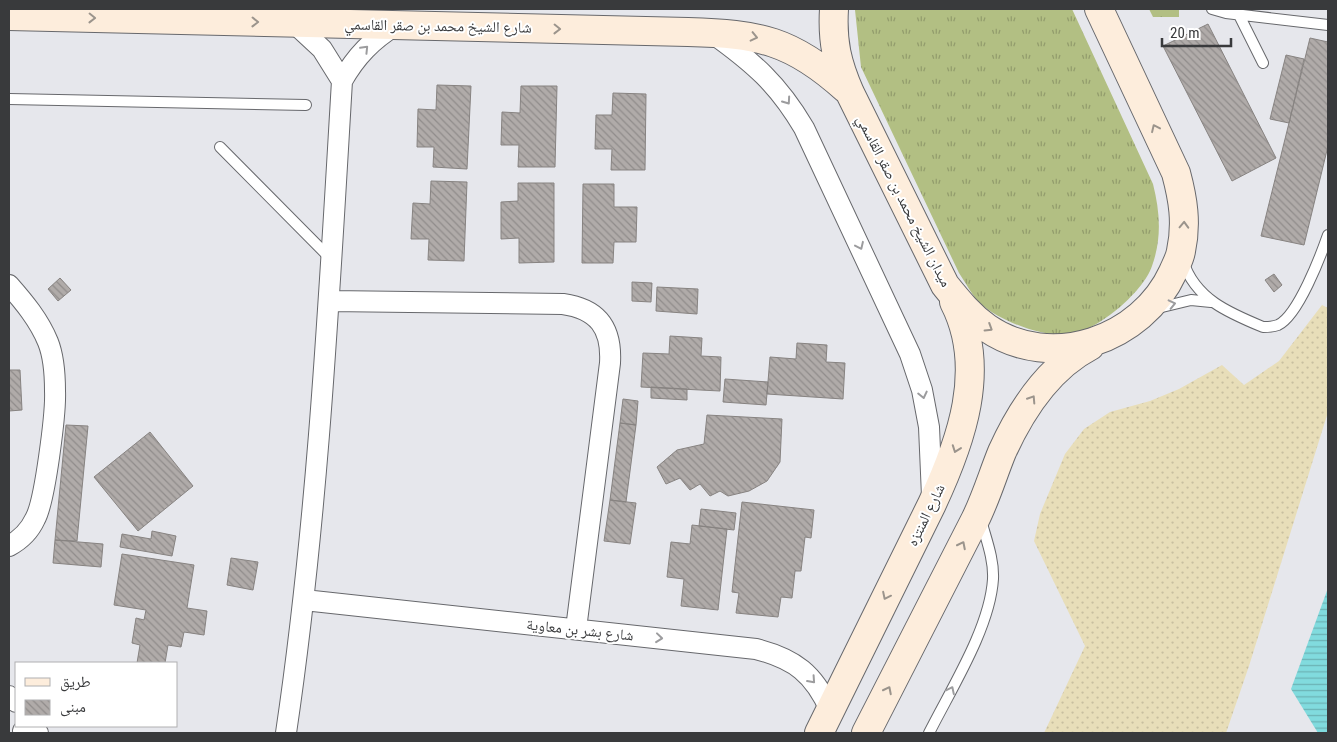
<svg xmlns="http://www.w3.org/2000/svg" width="1337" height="742" font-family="'Roboto Condensed','Noto Naskh Arabic',sans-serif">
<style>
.grass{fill:url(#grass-tufts)}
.sand{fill:url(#sand-dots)}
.water{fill:url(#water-rules)}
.building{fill:url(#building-back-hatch);stroke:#878381}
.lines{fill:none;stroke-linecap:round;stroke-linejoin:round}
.service-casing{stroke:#67686c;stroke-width:12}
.minor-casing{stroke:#67686c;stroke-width:22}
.secondary-casing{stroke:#67686c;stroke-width:30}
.service{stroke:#fff;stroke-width:10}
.minor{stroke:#fff;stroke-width:20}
.secondary{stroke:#fdeddc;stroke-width:28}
.oneway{stroke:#9b948c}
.oneway2{stroke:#9c9c9e}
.labels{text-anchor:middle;stroke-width:4;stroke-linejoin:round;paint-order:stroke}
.street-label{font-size:15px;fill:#393a3c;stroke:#fff}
</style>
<defs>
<pattern id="grass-tufts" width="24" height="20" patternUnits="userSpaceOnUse" patternTransform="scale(1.25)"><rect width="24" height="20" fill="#b2bf83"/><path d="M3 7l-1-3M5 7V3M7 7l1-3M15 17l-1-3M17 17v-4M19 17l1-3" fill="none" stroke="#929c6c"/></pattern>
<pattern id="sand-dots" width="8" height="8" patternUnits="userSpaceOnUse" patternTransform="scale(1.25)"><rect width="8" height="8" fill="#e8deb9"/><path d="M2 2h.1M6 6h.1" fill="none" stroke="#c8bfa0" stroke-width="1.8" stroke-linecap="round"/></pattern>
<pattern id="water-rules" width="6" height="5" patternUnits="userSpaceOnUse" patternTransform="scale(1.25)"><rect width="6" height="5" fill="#81dbde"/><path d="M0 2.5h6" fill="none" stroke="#6bb3b5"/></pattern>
<pattern id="building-back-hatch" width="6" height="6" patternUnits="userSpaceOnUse" patternTransform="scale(1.25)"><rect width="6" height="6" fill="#b0aba9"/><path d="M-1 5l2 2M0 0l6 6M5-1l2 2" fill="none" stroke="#908c8b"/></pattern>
</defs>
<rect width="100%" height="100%" fill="#e6e7ec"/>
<!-- grass -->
<path class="grass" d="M1072,9l81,175c7,28 9,54 -1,82 -9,27 -58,68 -86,69 -26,1 -66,-14 -85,-31 -9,-8 -15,-21 -22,-31l-98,-206 -6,-57z
M1149,9h30v8h-26z"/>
<!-- sand -->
<path class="sand" d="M1322,305l6,3v104l-79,254 -23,67h-182l41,-87 -51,-105 6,-27 25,-60 19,-25 26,-17 40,-11 29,-12 43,-24 22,20 35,-24z"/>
<!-- water -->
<path class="water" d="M1328,588v145h-10l-27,-44z"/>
<!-- building -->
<path class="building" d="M1208,24l68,134 -44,23 -69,-135z
M1310,38l18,4v104l-24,99 -43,-9z
M1286,55l18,4 -15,64 -19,-4z
M437,85l34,1 -4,83 -34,-2 1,-20h-17l1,-38 18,1z
M521,86h36l-2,81h-37l1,-22h-18l1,-33 18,1z
M613,93l33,1 -1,76h-34l1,-21h-17l1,-34h16z
M431,181l36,1 -3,79 -36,-1 1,-21h-18l2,-36 17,1z
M518,183h36v79l-35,1v-25l-18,1v-37l17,-1z
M583,184h31v23h23l-1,35h-22l-1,21h-31z
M1274,274l8,11 -8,7 -9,-12z
M60,278l11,12 -13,11 -10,-12z
M632,282l20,1 -1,19 -19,-1z
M657,287l41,2 -1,25 -41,-3z
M670,336l32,2 -1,18 20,1 -1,34 -79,-4 2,-34 26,1z
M797,343l30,2 -1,17 19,1 -2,36 -76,-5 3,-37 26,2z
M9,370h11l2,40 -13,1z
M725,379l43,3 -2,23 -43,-3z
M651,387l36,2v11l-36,-2z
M623,399l15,2 -2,24 -16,-2z
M707,415l75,4 -2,43 -13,19 -18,10 -21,5 -8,-5 -10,5 -10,-12 -10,6 -10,-12 -14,6 -9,-17 20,-17 27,-6z
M620,423l16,2 -10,77 -16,-2z
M66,425l22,1 -11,115 -22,-1z
M150,432l43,54 -55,45 -44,-54z
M610,500l26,3 -6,41 -26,-3z
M742,502l72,8 -3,28 -6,-1 -4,34h-6l-3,27 -11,-1 -3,20 -42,-4 3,-20 -7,-1z
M701,509l35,4 -2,17 -35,-4z
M692,525l35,4 -9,81 -37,-4 3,-27 -17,-2 4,-35 19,2z
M152,531l24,5 -4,20 -52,-9 2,-13 29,5z
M55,540l48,4 -2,23 -48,-4z
M122,554l72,11 -7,43 20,3 -3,24 -20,-3 -3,15 -13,-2 -3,18h-28l3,-18 -8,-2 4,-25 8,2 2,-10 -32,-5z
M231,558l27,4 -5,28 -26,-5z"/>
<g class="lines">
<defs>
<path id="service" d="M1212,9l14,4 102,12
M1239,15l24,48
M9,99l297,6
M220,147l111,112
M1183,261c12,38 46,52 80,66 5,0 10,0 15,-2 20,-9 43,-70 50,-90
M1158,308l33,-8 20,2
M929,733c22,-44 61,-105 64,-154 1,-20 -7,-40 -12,-59"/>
<path id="minor" d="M294,23l28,26 20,32
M712,33c42,30 66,51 92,95l106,226 12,36 7,37 3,69
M9,285c15,17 30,35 39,57 6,15 7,32 7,49 1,21 -10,111 -20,128 -5,11 -15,21 -26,27
M330,301l233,3c35,5 49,24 47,59l-34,266
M304,600l452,49c39,10 58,25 74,61
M9,696l7,6
M23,731l15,2
M286,733c32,-216 43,-434 56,-652 14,-25 30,-41 54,-56"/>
<path id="secondary" d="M834,9c-2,33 3,54 16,84l95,192c13,16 25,31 42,43 64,44 155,12 186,-56 3,-7 7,-14 8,-21 6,-28 2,-52 -5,-78l-77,-164
M9,16l679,16c71,2 104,8 158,57
M819,733l113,-229c29,-62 56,-136 22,-202
M866,733c36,-71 73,-142 109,-213 11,-22 18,-46 27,-68 19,-42 46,-84 88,-106"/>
</defs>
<!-- service casing -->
<use href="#service" class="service-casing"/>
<!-- minor casing -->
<use href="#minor" class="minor-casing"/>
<!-- secondary casing -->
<use href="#secondary" class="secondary-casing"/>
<!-- service -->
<use href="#service" class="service"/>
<!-- minor -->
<use href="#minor" class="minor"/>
<!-- secondary -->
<use href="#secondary" class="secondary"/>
</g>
<!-- one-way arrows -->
<defs><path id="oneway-chevron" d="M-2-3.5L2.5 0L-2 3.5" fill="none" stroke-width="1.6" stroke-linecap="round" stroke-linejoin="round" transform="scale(1.25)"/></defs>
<g class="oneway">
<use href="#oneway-chevron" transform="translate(92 18) rotate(1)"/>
<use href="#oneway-chevron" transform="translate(255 22) rotate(1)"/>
<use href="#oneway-chevron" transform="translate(557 29) rotate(1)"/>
<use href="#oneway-chevron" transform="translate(754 37) rotate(13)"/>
<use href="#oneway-chevron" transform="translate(1155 128) rotate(-115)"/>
<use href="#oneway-chevron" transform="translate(1184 225) rotate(-88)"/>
<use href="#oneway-chevron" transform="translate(989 328) rotate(32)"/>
<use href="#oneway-chevron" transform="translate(1032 399) rotate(-57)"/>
<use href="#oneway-chevron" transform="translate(956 449) rotate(110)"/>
<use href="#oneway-chevron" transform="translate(962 545) rotate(-63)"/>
<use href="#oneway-chevron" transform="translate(886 596) rotate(116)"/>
<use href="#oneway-chevron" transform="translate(888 690) rotate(-63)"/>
</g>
<g class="oneway2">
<use href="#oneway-chevron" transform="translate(365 49) rotate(-46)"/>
<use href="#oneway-chevron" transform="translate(787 101) rotate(55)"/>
<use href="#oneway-chevron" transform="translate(860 246) rotate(65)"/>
<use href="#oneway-chevron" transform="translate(1172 304) rotate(-13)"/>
<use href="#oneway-chevron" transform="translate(923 395) rotate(77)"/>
<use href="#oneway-chevron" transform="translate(659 638) rotate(6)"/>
<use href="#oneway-chevron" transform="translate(812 680) rotate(48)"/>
<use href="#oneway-chevron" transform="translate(951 690) rotate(-64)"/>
</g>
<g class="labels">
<!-- street labels -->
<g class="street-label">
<text transform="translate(438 26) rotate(1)" y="5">شارع الشيخ محمد بن صقر القاسمي</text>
<text transform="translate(904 201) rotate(63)" y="5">ميدان الشيخ محمد بن صقر القاسمي</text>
<text transform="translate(926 515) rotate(-64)" y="5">شارع المنتزه</text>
<text transform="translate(580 630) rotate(6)" y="5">شارع بشر بن معاوية</text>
</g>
</g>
<!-- border -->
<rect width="1337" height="742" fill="none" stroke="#393a3c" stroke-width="20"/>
<!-- legend -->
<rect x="15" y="662" width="162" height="65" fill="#ffffff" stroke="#b0b0b1"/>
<rect x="25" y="678" width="25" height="8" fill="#fdeddc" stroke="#b0b0b1"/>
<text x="60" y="687" font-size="15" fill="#393a3c">طريق</text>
<rect x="25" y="700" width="25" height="15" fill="url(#building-back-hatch)" stroke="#b0b0b1"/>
<text x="60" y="712" font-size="15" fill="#393a3c">مبنى</text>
<!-- scale -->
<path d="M1162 38v8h69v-8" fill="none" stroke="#393a3c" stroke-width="2.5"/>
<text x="1170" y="38" font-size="15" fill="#393a3c" stroke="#ffffff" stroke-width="4" paint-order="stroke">20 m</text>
</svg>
